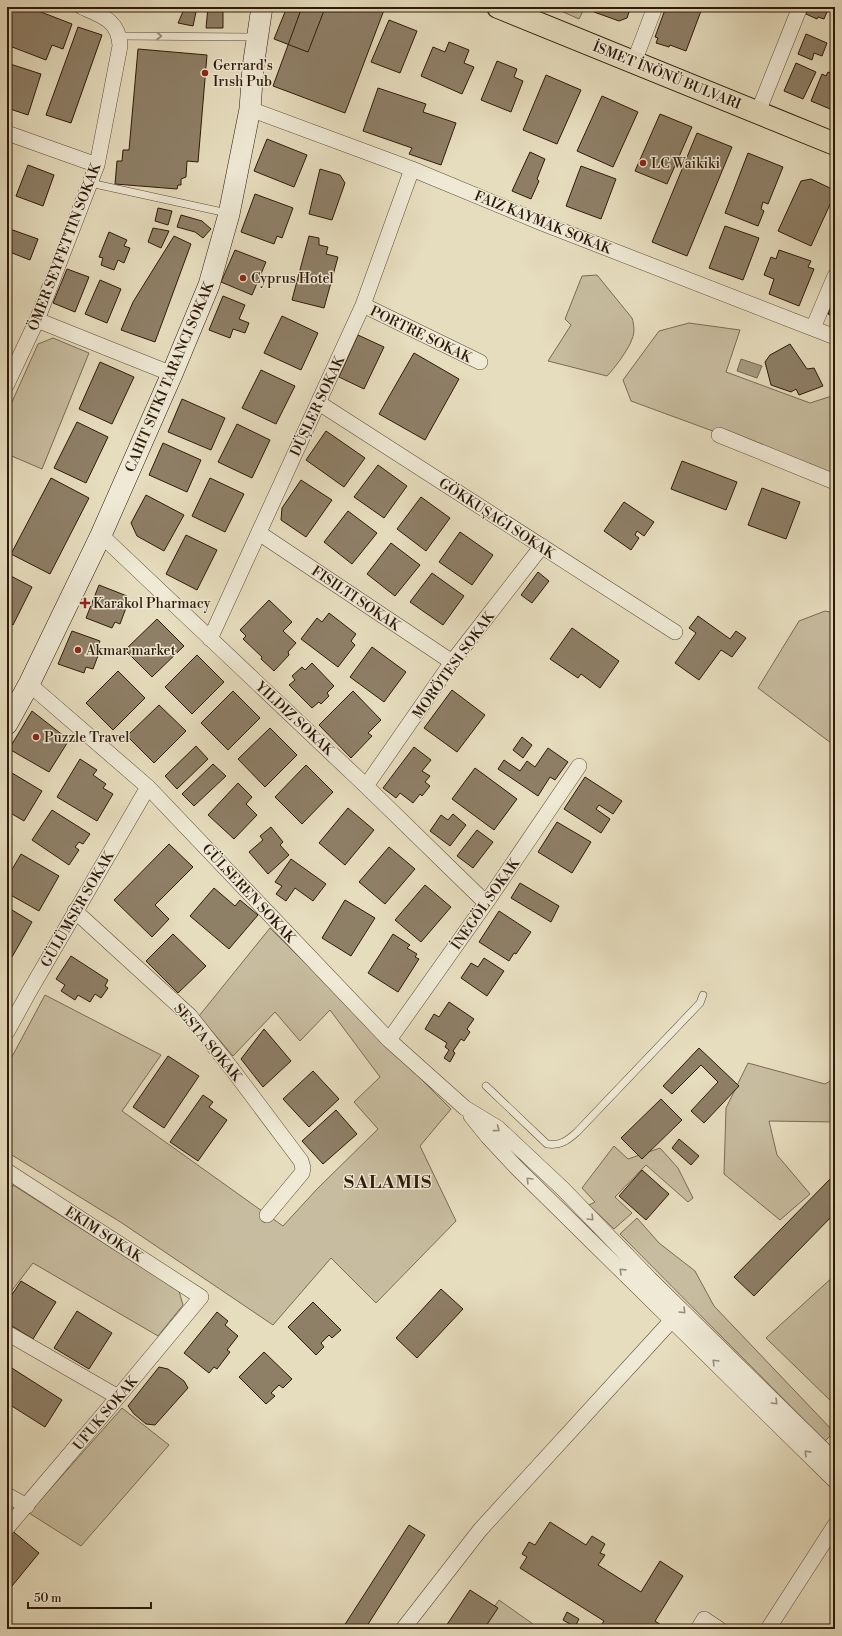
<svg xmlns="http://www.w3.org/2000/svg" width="842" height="1636" font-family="'Libre Bodoni',serif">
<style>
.green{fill:#c7bc9f;stroke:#7a6b54}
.water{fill:#a79b80;stroke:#776750}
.building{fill:#8e7f67;stroke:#2e1a09}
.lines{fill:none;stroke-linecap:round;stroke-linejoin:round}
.lane-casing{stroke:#5c4b36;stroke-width:8}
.street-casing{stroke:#5c4b36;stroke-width:16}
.secondary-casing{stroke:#2e1a09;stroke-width:22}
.primary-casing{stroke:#2e1a09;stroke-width:24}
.lane{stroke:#efe9d5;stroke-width:7}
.street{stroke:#efe9d5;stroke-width:15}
.secondary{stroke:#efe9d5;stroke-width:21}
.primary{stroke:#e6ddbe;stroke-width:22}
.oneway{stroke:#988c79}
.poi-dot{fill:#8f2418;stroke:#efe9d5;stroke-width:1.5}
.labels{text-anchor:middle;stroke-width:3;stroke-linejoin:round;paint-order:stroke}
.poi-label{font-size:14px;fill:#2e1a09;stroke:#efe9d5;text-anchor:start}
.street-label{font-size:14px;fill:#2e1a09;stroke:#efe9d5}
.district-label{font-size:18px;font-weight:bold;letter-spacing:1px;fill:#2e1a09;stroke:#efe9d5}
</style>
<rect width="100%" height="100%" fill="#e6ddbe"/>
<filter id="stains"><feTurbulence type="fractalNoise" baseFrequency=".005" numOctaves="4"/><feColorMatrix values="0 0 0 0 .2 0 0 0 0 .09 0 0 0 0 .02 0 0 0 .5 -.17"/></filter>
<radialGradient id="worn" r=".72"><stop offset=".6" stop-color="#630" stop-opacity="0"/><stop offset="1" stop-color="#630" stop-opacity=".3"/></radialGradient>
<!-- green -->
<path class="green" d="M552,7h33l-6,12z
M597,275l35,43c2,6 3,15 0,21 -3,10 -18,30 -25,37l-59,-15 23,-36 -6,-6 17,-43z
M689,323l51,7 -14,42 84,31 25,-8v81l-204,-75 -8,-21 36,-49z
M53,338l36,15 -47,116 -35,-15v-41l31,-69z
M825,611l10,2v133l-77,-58 41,-67z
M270,928l181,181 -31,37 36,75 -80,82 -45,-45 -58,67 -151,-102 -115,-71v-86l38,-71 116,60 -39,56 161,115 34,-37 61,-60 -24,-27 26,-25 -50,-67 -30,31 -25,-29 -42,44 -34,-40z
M748,1063l77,21 10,-6v44l-66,-1 8,34 33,39 -30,26 -56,-46 2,-66z
M614,1146l14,13 32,-11 18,20 15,30 -5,4 -42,-37 -31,32 17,16 -18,16 -25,-24 6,-3 -13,-14z
M13,1185l166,106 4,14 -25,31 -125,-73 -26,34v-102z
M637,1218l22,25 36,28 19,35 120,126 -9,9 -205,-207z
M835,1275v130l-69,-67z
M122,1408l47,37 -88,101 -52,-33z
M499,1600l41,29h-61z"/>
<!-- water -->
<path class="water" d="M741,359l21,7 -5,12 -20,-7z"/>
<!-- building -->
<path class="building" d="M7,7h21l44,17 -9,25 -11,-4 -6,15 -39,-15z
M185,7h12l-4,19 -15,-3z
M208,7h15v21h-17z
M287,7l38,1 -17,44 -34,-13z
M302,7h74l8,3 -39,103 -72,-27z
M596,7h32v2h2l-3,9 -8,3 -25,-9z
M666,7h25l10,4 -15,40 -16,-6 -1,2 -13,-4 2,-5 -3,-1z
M809,7h20l-5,12 -6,-2 -1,2 -11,-5z
M389,20l28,11 -17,42 -29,-11z
M78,27l24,8 -31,88 -25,-8z
M806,34l21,9 -5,13 -8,-3 -2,7 -14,-6z
M449,42l20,8 -5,13 10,4 -12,27 -41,-18 12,-29 12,5z
M138,49l69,6 -9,107 -11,-1 -1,16 -5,2v6h-3l-1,4 -62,-5 2,-23h5l1,-11h6z
M497,61l20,8 -3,8 9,4 -12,31 -30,-12z
M7,63l34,11 -13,41 -21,-7z
M796,63l20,9 -13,27 -19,-8z
M828,72l7,3v36l-24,-10 11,-27 4,2z
M546,75l35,15 -24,54 -34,-14z
M378,88l48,16 -3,8 33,11 -15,42 -32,-11 3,-6 -49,-17z
M602,96l36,16 -25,55 -36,-16z
M660,114l32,13 -25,57 -32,-13z
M697,133l35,14 -45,109 -35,-14z
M267,139l40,16 -13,32 -40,-16z
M530,152l15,7 -8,20 2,2 -8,18 -19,-8z
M748,153l35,14 -15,37 -5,-2 -2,7 3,2 -6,15 -33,-13z
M28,165l26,10 -11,31 -27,-10z
M581,166l35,13 -15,40 -35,-13z
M320,169l20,6 5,8 -13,37 -23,-6z
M811,179l21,10 1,9 -22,48 -33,-15 23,-50z
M255,194l38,14 -11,30 -5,-2 -3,8 -33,-12z
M158,208l14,3 -4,14 -13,-4z
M181,215l21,6 9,8 -8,9 -8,-6 -18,-5z
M725,226l34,12 -16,42 -34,-12z
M7,228l31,11 -8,21 -23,-9z
M153,228l16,3 -8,17 -13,-6z
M109,232l18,8 -3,6 6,2 -6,15 -6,-3 -4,10 -13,-5 2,-7 -4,-1z
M174,236l17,8 -36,98 -34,-12 12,-28z
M309,236l10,2v7l9,2 -2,7 12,3 -14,51 -32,-8z
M235,250l31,12 -14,33 -31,-13z
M779,250l32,11 -3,6 6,2 -15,37 -30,-12 5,-15 -10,-4 7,-18 5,2z
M67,269l22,8 -14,35 -22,-9z
M100,280l21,9 -14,34 -22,-9z
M223,296l22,9 -6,14 10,4 -4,10 -12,-4 -3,9 -21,-8z
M835,297v20l-7,-3z
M282,316l36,17 -17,37 -37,-17z
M358,335l26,12 -20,42 -25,-12z
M790,344l17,25 7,-1 9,18 -24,9 -3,-6 -5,3 -20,-7 -6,-23 5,-7z
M414,353l45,26 -34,61 -46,-26z
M100,362l34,15 -22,47 -33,-15z
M261,370l34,16 -19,38 -34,-16z
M182,399l43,19 -14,32 -43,-18z
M77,422l31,15 -22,46 -32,-15z
M237,424l33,16 -18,38 -34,-16z
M326,431l39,27 -21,29 -38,-27z
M163,443l38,17 -14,32 -38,-17z
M682,461l55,21 -11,28 -55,-21z
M378,465l29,21 -23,32 -30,-21z
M51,478l38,20 -39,76 -39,-20z
M210,478l34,16 -19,38 -33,-16z
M301,480l31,20 -26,37 -25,-17 1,-12z
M762,488l38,14 -14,37 -38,-14z
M146,495l38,20 -20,36 -27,-15 -6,-13z
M421,497l29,21 -24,33 -29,-22z
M624,502l30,20 -10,14 -7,-5 -2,4 4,3 -8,12 -27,-19z
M348,511l29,22 -25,31 -28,-22z
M460,532l33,23 -21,30 -33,-23z
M186,535l31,15 -20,40 -31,-16z
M391,543l29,22 -25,31 -28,-22z
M538,572l11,9 -17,22 -11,-8z
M432,573l32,23 -21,29 -33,-23z
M7,574l25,13 -19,38 -6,-3z
M99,585l28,11 -4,10 3,2 -6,16 -5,-2 -3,6 -26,-10z
M269,600l23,22 -9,9 13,12 -8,9 1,3 -15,16 -13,-12 1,-2 -19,-18 3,-3 -6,-6z
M329,613l27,21 -5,7 4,4 -17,22 -37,-28 16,-21 5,4z
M698,616l32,23 6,-8 10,7 -14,19 -11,-7 -22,30 -24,-17 21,-30 -7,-5z
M157,619l27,27 -32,31 -27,-27z
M572,628l47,33 -19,27 -19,-14 -3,4 -28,-19z
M72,631l28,10 -4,11 3,1 -6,16 -7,-2 -2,6 -26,-9z
M372,647l34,25 -22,30 -34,-25z
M197,655l27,27 -32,32 -27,-27z
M312,663l22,23 -7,7 2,3 -8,8 -2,-2 -7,6 -23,-23 6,-5 -3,-4 10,-9 3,3z
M118,671l27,27 -32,32 -27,-27z
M452,690l33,25 -28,37 -33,-24z
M233,691l27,27 -32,32 -27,-27z
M353,691l28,29 -13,13 4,3 -21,22 -32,-33z
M159,705l27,26 -32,32 -27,-27z
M32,711l37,29 -20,32 -40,-23z
M270,728l27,27 -32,32 -27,-28z
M522,737l10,8 -9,13 -10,-8z
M196,746l12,13 -31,30 -12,-13z
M414,747l17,13 -9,11 8,5 -5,6 5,4 -8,10 -2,-2 -7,9 -13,-10 -4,5 -13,-10z
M548,748l20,14 -13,18 -5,-3 -12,19 -40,-27 6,-9 16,11 7,-10 8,6z
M80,759l17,11 -4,5 13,9 -3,4 10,6 -16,27 -40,-24z
M213,764l13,12 -32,30 -12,-12z
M306,765l27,27 -31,32 -27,-27z
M475,768l42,31 -23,31 -42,-31z
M7,770l35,21 -18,30 -17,-10z
M585,777l37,24 -9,13 -14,-9 -3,4 14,10 -9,14 -37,-24z
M238,783l14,14 -6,7 11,11 -23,24 -26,-24z
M348,808l26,22 -29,35 -26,-22z
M52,810l38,24 -7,10 -4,-2 -4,5 4,3 -10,15 -37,-25z
M453,814l13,11 -16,21 -20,-15 11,-16 7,5z
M557,822l34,20 -19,31 -34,-21z
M271,827l12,15 -3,3 9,10 -21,19 -19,-22 14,-12 -3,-4z
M477,830l16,12 -20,26 -16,-12z
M7,835l5,3 -5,10z
M169,844l24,23 -38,38 14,14 -17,18 -38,-37z
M389,847l26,22 -30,35 -26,-22z
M21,854l38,22 -20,35 -32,-18v-15z
M291,859l35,25 -13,17 -18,-13 -9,13 -10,-7 6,-8 -7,-4z
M520,883l39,23 -8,16 -40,-24z
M425,885l26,22 -30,35 -26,-22z
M214,888l21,18 5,-6 18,15 -29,34 -39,-33z
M345,900l30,18 -24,38 -29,-18z
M7,907l25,15 -20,35 -5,-3z
M499,911l32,21 -15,22 -2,-1 -5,8 -30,-19z
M173,934l33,32 -28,27 -32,-32z
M393,934l17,11 -3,3 10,6 -2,3 4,2 -21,33 -30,-19z
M71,956l37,24 -3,6 3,2 -7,10 -6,-4 -5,8 -12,-7 -3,5 -14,-9 4,-6 -9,-6z
M484,958l20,13 -17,25 -26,-18 10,-15 7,4z
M449,1002l25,17 -7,10 3,3 -6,9 -3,-2 -8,12 2,2 -5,9 -6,-4 5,-8 -4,-3 2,-4 -22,-14 9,-15 5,3z
M264,1029l27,32 -28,26 -22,-28z
M699,1048l40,38 -35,37 -13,-12 27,-29 -17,-17 -29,29 -9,-8z
M168,1056l31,20 -35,52 -31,-21z
M313,1071l26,28 -30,28 -26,-28z
M203,1095l10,7 -4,5 18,13 -29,41 -28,-19z
M661,1099l21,21 -40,39 -21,-21z
M336,1110l21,24 -34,30 -21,-23z
M679,1139l20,17 -8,9 -19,-17z
M642,1170l27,24 -23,26 -27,-24z
M834,1175l1,38 -81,83 -20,-19z
M21,1281l35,21 -23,37 -26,-16v-21z
M441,1289l22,20 -46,49 -21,-20z
M313,1302l28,28 -9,8 -3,-3 -8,8 3,4 -8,8 -28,-28z
M77,1311l35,22 -23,36 -35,-21z
M217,1312l11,9 -3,4 13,11 -11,14 3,2 -13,17 -3,-2 -5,6 -25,-20z
M264,1352l28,27 -9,9 -4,-3 -8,8 4,3 -9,8 -27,-27z
M7,1365l55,35 -17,27 -38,-24z
M159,1367l9,2 16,12 4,7 -33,37 -9,-1 -12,-10 -6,-8z
M550,1522l36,23 6,-9 13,8 -5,9 5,2 -7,10 43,27 19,-31 23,15 -28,45 12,8h-69l6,-8 -84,-53 7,-11 -5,-3 7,-12 6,3z
M409,1525l16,10 -60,94h-23z
M10,1529l29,24 -27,33 -5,-4v-50z
M470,1590l28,18 -14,21h-40z
M567,1612l12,7 -4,8 -12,-7z"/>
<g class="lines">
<defs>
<path id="lane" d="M120,36l132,1
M90,183l137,30
M486,1086l61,58c13,2 20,-3 30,-12l123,-129 3,-8"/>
<path id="street" d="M634,62l21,-55
M250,109l162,60 130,54 293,114
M758,112l42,-105
M7,133l90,32
M363,305l117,57
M37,320l135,54
M813,328l22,-52
M7,384l30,-64 60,-155 23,-119c-1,-25 -17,-30 -38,-39
M319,403l356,229
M719,435l116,47
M259,533l193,129
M101,535l265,251 120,117
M210,639l153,-334 49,-136
M29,684l119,103 241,253 76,68 33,20 64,60 88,91 185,182
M366,786l86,-124 90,-116
M75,911l115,105 42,53 69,92 2,7 -1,5 -35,42
M7,1032l22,-40 119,-205
M389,1040l97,-137 93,-137
M471,1116l17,21 29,31 318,313
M7,1171l194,126 -83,100 -111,131
M7,1333l111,64
M7,1495l20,11
M403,1629l77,-99 192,-210
M698,1629l6,-10 15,10
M768,1629l67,-104"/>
<path id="secondary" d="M7,724l22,-40 72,-149 71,-161 37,-89 20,-71 21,-105 3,-42 9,-60"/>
<path id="primary" d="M498,7l337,137"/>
</defs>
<!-- lane casing -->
<use href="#lane" class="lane-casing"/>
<!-- street casing -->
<use href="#street" class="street-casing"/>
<!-- secondary casing -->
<use href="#secondary" class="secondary-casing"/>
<!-- primary casing -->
<use href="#primary" class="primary-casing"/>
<!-- lane -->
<use href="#lane" class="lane"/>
<!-- street -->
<use href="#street" class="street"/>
<!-- secondary -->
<use href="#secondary" class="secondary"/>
<!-- primary -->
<use href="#primary" class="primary"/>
</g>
<!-- one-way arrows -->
<defs><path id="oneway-chevron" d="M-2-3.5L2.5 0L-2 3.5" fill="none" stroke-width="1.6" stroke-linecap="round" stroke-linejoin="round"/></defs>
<g class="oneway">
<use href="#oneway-chevron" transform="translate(159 36)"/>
<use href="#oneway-chevron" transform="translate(497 1129) rotate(37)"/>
<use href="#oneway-chevron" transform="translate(529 1180) rotate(-135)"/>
<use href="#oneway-chevron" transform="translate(591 1218) rotate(46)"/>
<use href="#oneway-chevron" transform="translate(622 1271) rotate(-136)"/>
<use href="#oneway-chevron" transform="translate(683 1311) rotate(45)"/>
<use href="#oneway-chevron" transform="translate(715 1362) rotate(-135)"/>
<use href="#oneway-chevron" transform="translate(775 1402) rotate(45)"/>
<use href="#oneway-chevron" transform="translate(807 1453) rotate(-135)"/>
</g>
<!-- markers -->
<g class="poi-dot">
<circle cx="205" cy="73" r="4"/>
<circle cx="643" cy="163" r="4"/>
<circle cx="243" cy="278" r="4"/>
<path d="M83 597h4v4h4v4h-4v4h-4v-4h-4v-4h4z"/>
<circle cx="78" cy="650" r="4"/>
<circle cx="36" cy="737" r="4"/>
</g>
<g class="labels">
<!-- poi labels -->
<g class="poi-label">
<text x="213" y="70">Gerrard's<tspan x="213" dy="16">Irısh Pub</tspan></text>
<text x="651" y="168">LC Waikiki</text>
<text x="251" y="283">Cyprus Hotel</text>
<text x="93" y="608">Karakol Pharmacy</text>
<text x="86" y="655">Akmar market</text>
<text x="44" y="742">Puzzle Travel</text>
</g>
<!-- street labels -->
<g class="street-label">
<text transform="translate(667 75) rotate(22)" y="5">İSMET İNÖNÜ BULVARI</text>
<text transform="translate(543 222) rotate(22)" y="5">FAIZ KAYMAK SOKAK</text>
<text transform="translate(64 247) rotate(-69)" y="5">ÖMER SEYFETTIN SOKAK</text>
<text transform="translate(421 334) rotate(26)" y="5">PORTRE SOKAK</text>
<text transform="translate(169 377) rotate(-67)" y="5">CAHIT SITKI TARANCI SOKAK</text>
<text transform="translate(317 406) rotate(-65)" y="5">DÜŞLER SOKAK</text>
<text transform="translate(497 518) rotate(33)" y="5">GÖKKUŞAĞI SOKAK</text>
<text transform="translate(356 598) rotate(34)" y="5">FISILTI SOKAK</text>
<text transform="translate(453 665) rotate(-54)" y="5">MORÖTESI SOKAK</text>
<text transform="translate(295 718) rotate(43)" y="5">YILDIZ SOKAK</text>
<text transform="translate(249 893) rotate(47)" y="5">GÜLSEREN SOKAK</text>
<text transform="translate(485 904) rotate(-55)" y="5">İNEGÖL SOKAK</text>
<text transform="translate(77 909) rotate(-60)" y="5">GÜLÜMSER SOKAK</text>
<text transform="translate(208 1042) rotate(50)" y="5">SESTA SOKAK</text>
<text transform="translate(104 1234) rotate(33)" y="5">EKIM SOKAK</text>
<text transform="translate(105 1413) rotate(-50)" y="5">UFUK SOKAK</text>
</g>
<!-- district labels -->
<g class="district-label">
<text x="388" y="1188">SALAMIS</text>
</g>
</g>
<!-- margin -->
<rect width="842" height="1636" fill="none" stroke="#e6ddbe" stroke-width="24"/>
<rect x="8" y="8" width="826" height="1620" fill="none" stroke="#2e1a09" stroke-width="2"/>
<rect x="12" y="12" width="818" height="1612" fill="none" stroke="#2e1a09"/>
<!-- scale -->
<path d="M28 1602v6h123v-6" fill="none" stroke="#2e1a09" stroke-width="2"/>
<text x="34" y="1602" font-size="12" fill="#2e1a09" stroke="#efe9d5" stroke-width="3" paint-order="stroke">50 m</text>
<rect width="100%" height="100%" filter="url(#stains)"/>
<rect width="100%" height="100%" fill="url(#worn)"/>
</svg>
